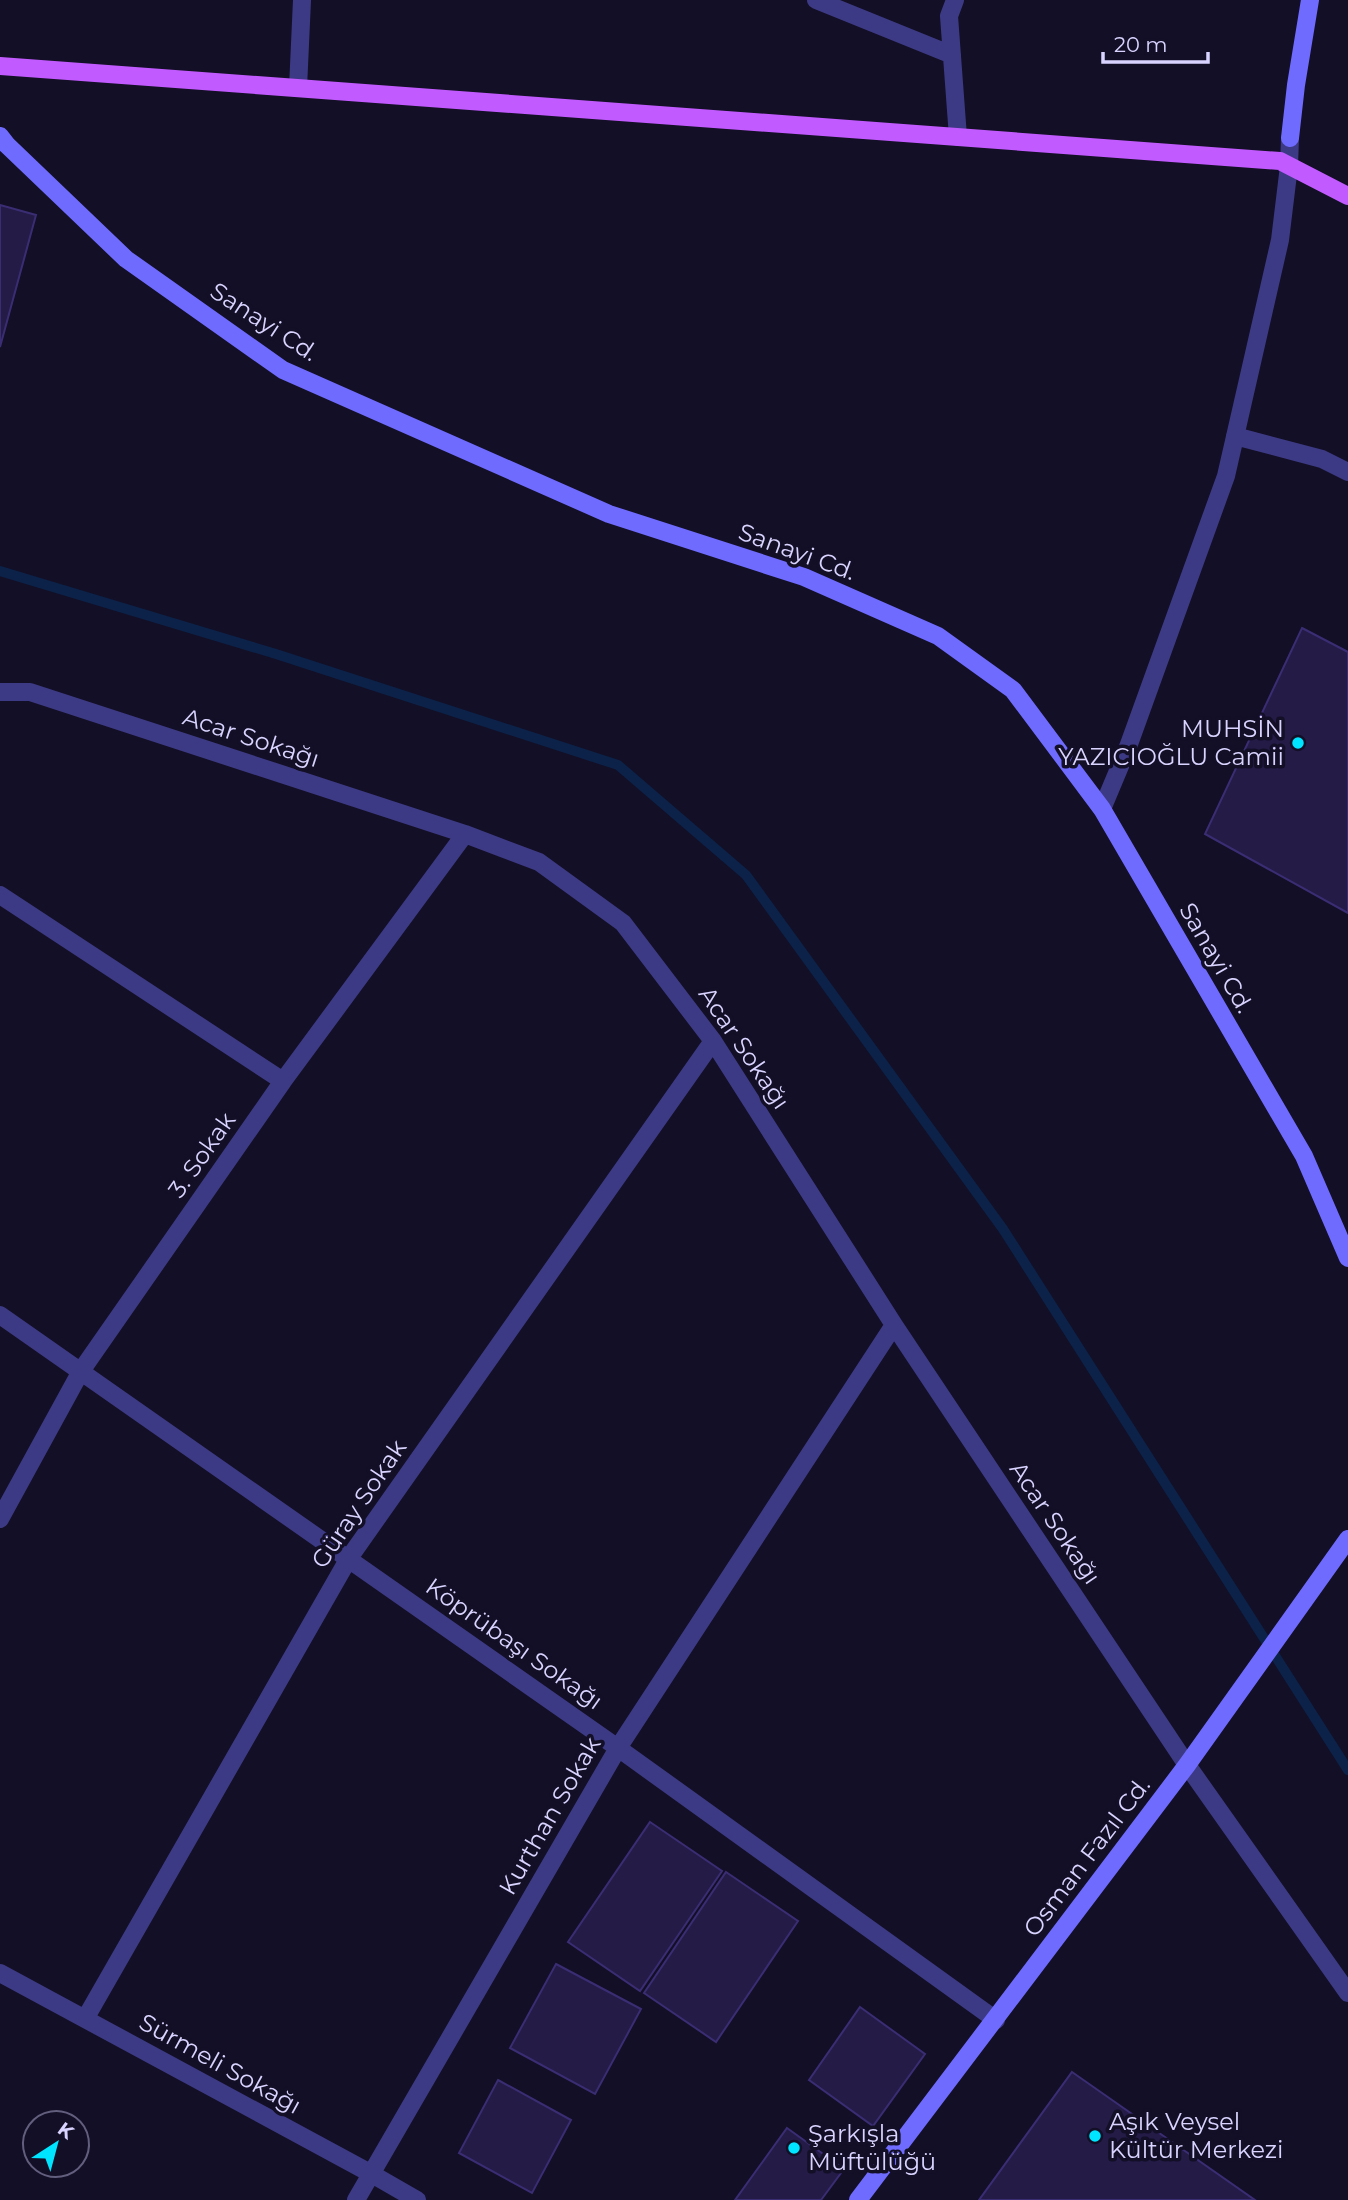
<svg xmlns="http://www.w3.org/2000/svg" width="1348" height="2200" font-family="Montserrat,sans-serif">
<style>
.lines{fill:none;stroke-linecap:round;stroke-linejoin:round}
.stream{stroke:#0c2248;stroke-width:10}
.building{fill:#241b47;stroke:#3b2d73;stroke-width:2}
.street{stroke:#3d3a85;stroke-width:18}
.secondary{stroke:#6f6bff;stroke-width:18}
.primary{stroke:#c25bff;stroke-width:18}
.poi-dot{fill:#00e5ff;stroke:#130f26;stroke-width:2.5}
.labels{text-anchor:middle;stroke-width:7;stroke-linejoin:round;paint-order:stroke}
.street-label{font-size:24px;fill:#d9d4ff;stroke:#130f26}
.poi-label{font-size:24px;fill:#d9d4ff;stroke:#130f26;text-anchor:start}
</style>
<rect width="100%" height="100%" fill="#130f26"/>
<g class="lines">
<!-- stream -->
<path class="stream" d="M0,571l276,83 342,111 128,110 257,354 345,541"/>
</g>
<!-- building -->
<path class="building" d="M0,205l36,10 -36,132z
M1302,628l46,24v261l-143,-79z
M650,1822l72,49 -82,120 -72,-49z
M726,1872l72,49 -82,121 -72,-49z
M556,1964l85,45 -46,85 -85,-46z
M860,2007l65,47 -52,72 -64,-46z
M1072,2072l183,128h-276z
M498,2080l73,40 -39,73 -73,-40z
M787,2128l57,41 -23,31h-86z"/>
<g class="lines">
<!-- street -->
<path class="street" d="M816,0l136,55
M955,0l-6,16 9,121
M298,88l4,-88
M1235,436l87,23 26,13
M0,692h30l435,142 74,28 84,61 90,118 181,284 293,440 161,228
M1102,809l26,-62 98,-271 54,-236 9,-74 1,-28
M0,895l283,186
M0,1315l618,433 378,272
M0,1519l81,-148 202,-290 182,-247
M0,1973l370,200 47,27
M85,2019l264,-461 364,-517
M356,2200l262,-452 276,-423"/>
<!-- secondary -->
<path class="secondary" d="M0,136l7,9 119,114 157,111 326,144 195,63 134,59 75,54 89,119 202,347 44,102
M1290,138l6,-53 14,-85
M858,2200l329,-435 161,-226"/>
<!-- primary -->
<path class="primary" d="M0,66l1280,95 68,35"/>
</g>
<!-- markers -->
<g class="poi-dot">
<circle cx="1298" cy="743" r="7"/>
<circle cx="1095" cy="2136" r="7"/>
<circle cx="794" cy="2148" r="7"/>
</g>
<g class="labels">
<!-- street labels -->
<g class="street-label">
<text transform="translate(264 322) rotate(33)" y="8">Sanayi Cd.</text>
<text transform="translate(797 552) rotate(20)" y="8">Sanayi Cd.</text>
<text transform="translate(251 738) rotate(18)" y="8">Acar Sokağı</text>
<text transform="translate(1216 958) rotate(60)" y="8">Sanayi Cd.</text>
<text transform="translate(744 1048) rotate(56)" y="8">Acar Sokağı</text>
<text transform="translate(202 1155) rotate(-55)" y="8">3. Sokak</text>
<text transform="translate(359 1504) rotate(-56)" y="8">Güray Sokak</text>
<text transform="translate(1055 1523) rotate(56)" y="8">Acar Sokağı</text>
<text transform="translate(514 1644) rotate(35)" y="8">Köprübaşı Sokağı</text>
<text transform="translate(550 1816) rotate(-60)" y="8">Kurthan Sokak</text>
<text transform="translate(1087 1857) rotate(-53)" y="8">Osman Fazıl Cd.</text>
<text transform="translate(220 2064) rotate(29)" y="8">Sürmeli Sokağı</text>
</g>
<!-- poi labels -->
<g class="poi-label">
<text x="1284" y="737" text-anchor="end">MUHSİN<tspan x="1284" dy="28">YAZICIOĞLU Camii</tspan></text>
<text x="1109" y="2130">Aşık Veysel<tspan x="1109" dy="28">Kültür Merkezi</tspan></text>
<text x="808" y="2142">Şarkışla<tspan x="808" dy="28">Müftülüğü</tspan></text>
</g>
</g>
<!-- north arrow -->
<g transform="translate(56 2144) rotate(36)"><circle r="33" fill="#130f26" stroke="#625e7d" stroke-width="2"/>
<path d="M0-5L12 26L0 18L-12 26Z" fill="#00e5ff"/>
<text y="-10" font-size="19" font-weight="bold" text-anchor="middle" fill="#d9d4ff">K</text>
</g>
<!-- scale -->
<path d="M1103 52v10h105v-10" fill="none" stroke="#d9d4ff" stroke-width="3.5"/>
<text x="1114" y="52" font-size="21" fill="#d9d4ff" stroke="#130f26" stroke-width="5" paint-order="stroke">20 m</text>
</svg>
